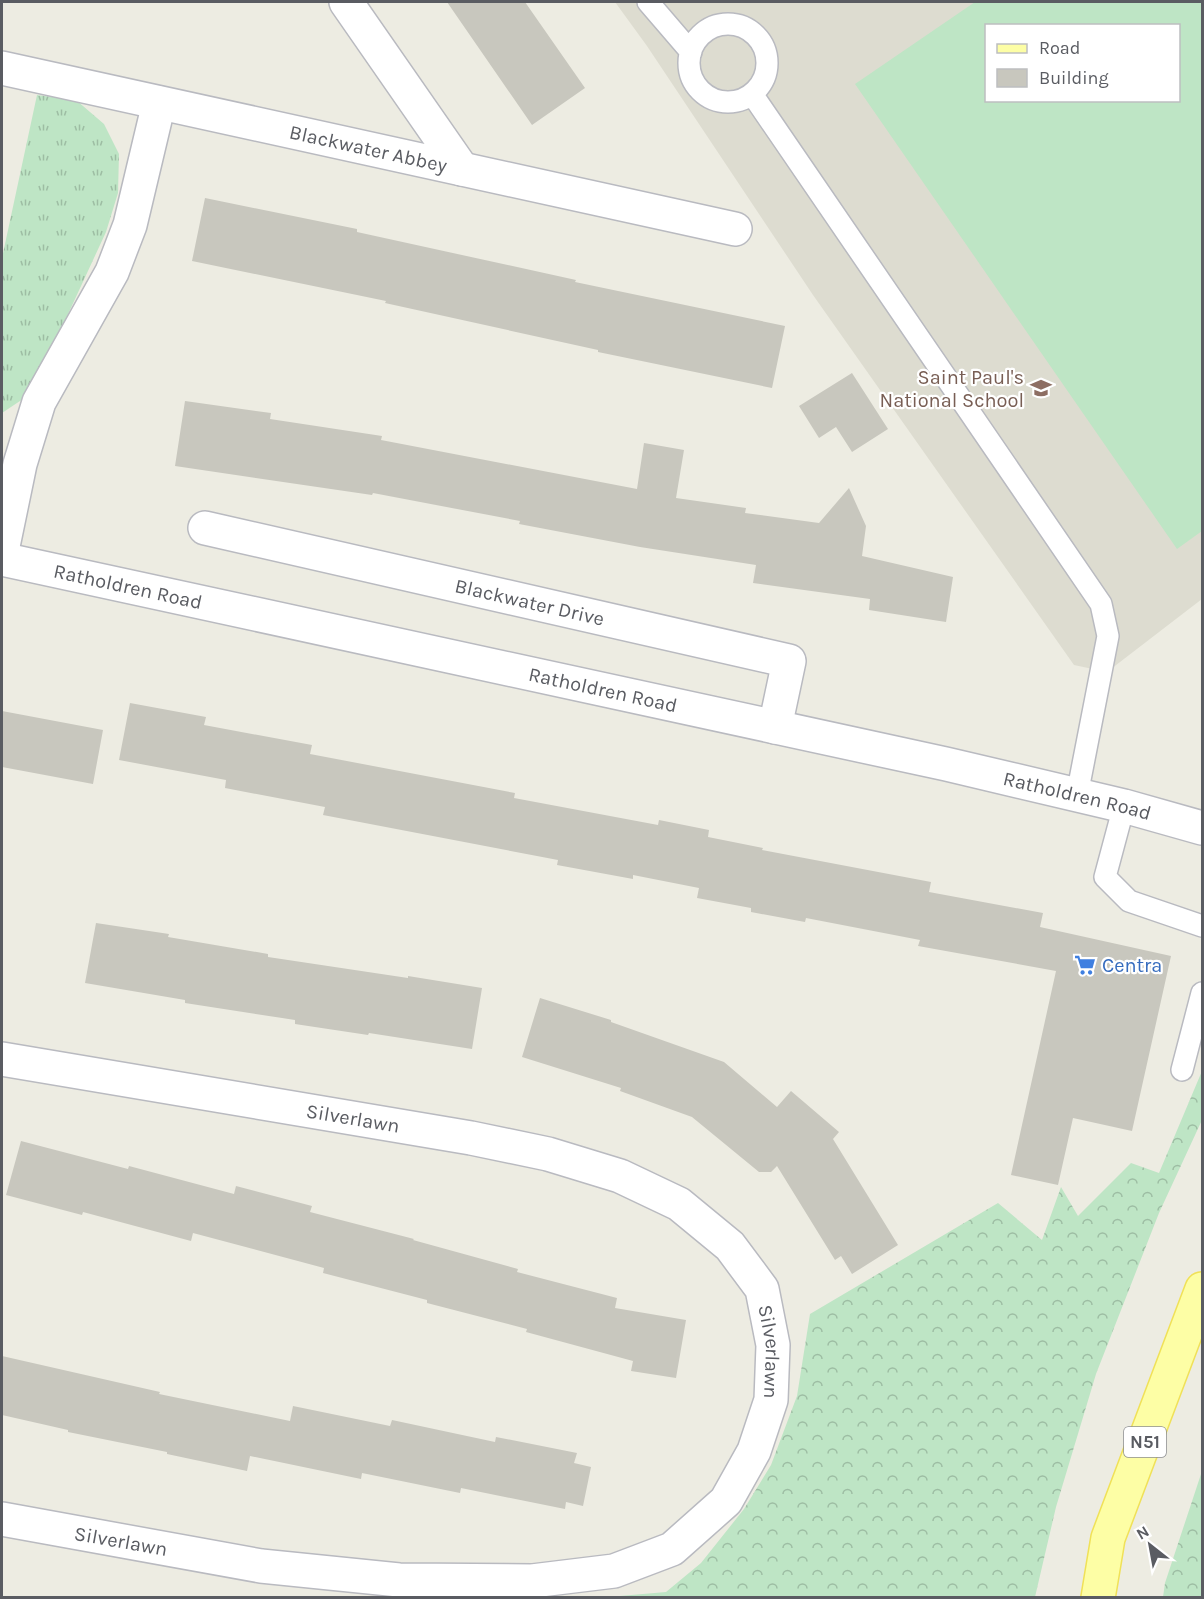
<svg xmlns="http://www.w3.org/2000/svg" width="1204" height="1599" font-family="Karla,sans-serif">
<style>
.education{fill:#dddcd0;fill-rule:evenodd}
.grass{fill:url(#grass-tufts)}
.forest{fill:url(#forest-crowns)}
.pitch{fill:#bee5c5;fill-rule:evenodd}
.building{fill:#c8c7be}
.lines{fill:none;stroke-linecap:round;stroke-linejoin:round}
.service-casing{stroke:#b9bac0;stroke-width:24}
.minor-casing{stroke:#b9bac0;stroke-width:36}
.tertiary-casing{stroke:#b9bac0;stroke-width:36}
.primary-casing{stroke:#f0e158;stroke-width:36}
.service{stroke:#fff;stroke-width:21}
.minor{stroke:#fff;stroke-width:33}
.tertiary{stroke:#fff;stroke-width:33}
.primary{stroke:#fdfea5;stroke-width:33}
.labels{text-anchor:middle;stroke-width:4.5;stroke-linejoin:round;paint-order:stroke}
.shield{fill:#fff;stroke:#8c8d91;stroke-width:1.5}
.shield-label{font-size:18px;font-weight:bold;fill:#5a5c62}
.street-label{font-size:20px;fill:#5a5c62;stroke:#fff}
.education-label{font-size:20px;fill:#785e54;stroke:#fff;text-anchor:end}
.shop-label{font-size:20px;fill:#366cbe;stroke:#fff;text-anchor:start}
</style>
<defs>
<pattern id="grass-tufts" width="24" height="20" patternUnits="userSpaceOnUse" patternTransform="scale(1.5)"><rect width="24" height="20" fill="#bee5c5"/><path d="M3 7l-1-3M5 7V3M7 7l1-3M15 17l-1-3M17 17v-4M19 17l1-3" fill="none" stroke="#9dbda3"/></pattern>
<pattern id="forest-crowns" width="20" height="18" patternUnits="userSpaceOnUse" patternTransform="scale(1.5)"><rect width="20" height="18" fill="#bee5c5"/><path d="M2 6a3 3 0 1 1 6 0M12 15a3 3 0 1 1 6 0" fill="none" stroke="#9dbda3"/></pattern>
</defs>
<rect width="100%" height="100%" fill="#edece2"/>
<!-- education -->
<path class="education" d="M615,2h587v597l-95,73 -33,-7 -261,-370 -166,-249zM986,26h192v74h-192z"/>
<!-- grass -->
<path class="grass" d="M37,95l39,5 28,24 15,30 -1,39 -12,39 -43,93 -36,63 -1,9 -24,16v-155z"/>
<!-- forest -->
<path class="forest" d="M1202,1071v49l-43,93 -63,161 -40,133 -21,90h-427l58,-5 35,-29 43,-54 27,-44 26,-69 13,-82 188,-111 44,37 19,-53 17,29 53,-53 28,10z
M1202,1471v126h-39l2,-14z"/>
<!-- pitch -->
<path class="pitch" d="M975,2h227v529l-25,18 -322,-465zM986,26h192v74h-192z"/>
<!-- building -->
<path class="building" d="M447,2h78l60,86 -53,37z
M205,198l152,31v3l219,48 -1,2 210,44 -13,62 -174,-36v-2l-213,-47 1,-2 -194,-40z
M852,373l36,56 -36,23 -16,-25 -17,11 -20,-32z
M185,401l86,12 -1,6 112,17 -1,4 256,49 7,-46 40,7 -8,48 70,10 -1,5 74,10 30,-35 17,38 -4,30 91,21 -7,45 -77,-12 1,-11 -117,-16 3,-18 -116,-18 -121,-23 1,-3 -147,-28 -1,2 -197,-29z
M130,703l76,14 -2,8 108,20 -2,9 205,39 -1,5 144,27 1,-5 50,10 -1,7 55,11 -1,2 169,32 -2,10 114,21 -3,14 131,29 -39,175 -59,-13 -15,67 -47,-10 45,-204 -138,-25 2,-6 -114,-22 -1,4 -54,-10v-4l-54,-10 2,-10 -66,-13v4l-76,-14 1,-5 -235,-45 2,-8 -100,-19 1,-8 -107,-20z
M2,711l101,19 -10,54 -91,-17z
M96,923l73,11 -1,3 100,17v3l140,21v-2l74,12 -10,61 -103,-16 -1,2 -73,-11v-4l-110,-17v-3l-100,-17z
M540,998l71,22v2l113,40 53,45 14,-16 48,41 -6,7 65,106 -46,29 -11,-18 -6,4 -58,-94 -6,6h-12l-67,-55 -72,-26 1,-3 -99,-31z
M21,1141l107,28 1,-3 105,28 2,-8 76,20 -2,6 104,27 -1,1 105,29 -1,3 100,26 -2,10 71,12 -10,58 -45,-7 2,-10 -107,-29 1,-3 -100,-26v-3l-104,-27 1,-5 -131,-35 -2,8 -108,-29 -1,3 -76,-20z
M2,1356l158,36 -1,2 131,27 3,-15 97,20 2,-6 103,22 1,-5 81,16 -3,10 17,4 -8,39 -17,-4 -1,7 -104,-21 -1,5 -98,-20 -1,6 -111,-23 -3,15 -80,-17v-2l-99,-20v-2l-66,-15z"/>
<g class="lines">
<defs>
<path id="service" d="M648,2l43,50
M689 63a39 39 0 1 1 78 0a39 39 0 1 1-78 0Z
M752,94l349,510 7,32 -31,159
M1124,806l-19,71 24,24 73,25
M1182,1070l20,-77"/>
<g id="minor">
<path d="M346,2l116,167"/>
<path id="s1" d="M2,68l733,161"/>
<path id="s2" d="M205,528l584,133 -14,66"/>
<path d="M2,551l18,-87 19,-62 73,-130 18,-47 29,-122"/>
<path id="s3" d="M2,1059l469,79 77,16 72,22 59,28 51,42 32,43 11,56 -2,55 -17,51 -28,50 -54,48 -58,22 -82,10 -133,-1 -138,-14 -259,-47"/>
</g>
<g id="tertiary">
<path id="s4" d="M2,559l944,205 178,42 78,22"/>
</g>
<path id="primary" d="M1098,1598l10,-60 94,-249"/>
</defs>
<!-- service casing -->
<use href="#service" class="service-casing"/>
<!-- minor casing -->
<use href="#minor" class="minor-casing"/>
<!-- tertiary casing -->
<use href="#tertiary" class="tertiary-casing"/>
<!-- primary casing -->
<use href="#primary" class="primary-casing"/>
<!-- service -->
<use href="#service" class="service"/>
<!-- minor -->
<use href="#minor" class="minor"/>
<!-- tertiary -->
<use href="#tertiary" class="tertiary"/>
<!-- primary -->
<use href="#primary" class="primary"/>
</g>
<!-- icons -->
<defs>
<symbol id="school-bare" viewBox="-9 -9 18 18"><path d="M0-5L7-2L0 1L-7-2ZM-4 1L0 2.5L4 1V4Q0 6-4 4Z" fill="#8d6e63" stroke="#fff" stroke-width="2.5" paint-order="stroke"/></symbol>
<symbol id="supermarket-bare" viewBox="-9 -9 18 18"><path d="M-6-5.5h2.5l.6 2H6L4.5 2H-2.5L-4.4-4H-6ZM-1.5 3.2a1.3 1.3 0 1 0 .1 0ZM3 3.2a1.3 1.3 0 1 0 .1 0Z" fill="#3f7fe0" stroke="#fff" stroke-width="2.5" paint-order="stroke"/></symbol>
</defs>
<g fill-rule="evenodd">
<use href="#school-bare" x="1026" y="373" width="30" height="30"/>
<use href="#supermarket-bare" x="1070" y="950" width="30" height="30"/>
</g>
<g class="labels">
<!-- shield labels -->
<rect class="shield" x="1124" y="1427" width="42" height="30" rx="4.5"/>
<g class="shield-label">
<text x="1145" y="1448">N51</text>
</g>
<!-- street labels -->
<g class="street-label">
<text dy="7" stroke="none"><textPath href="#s1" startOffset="375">Blackwater Abbey</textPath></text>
<text dy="7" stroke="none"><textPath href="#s4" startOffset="129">Ratholdren Road</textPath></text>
<text dy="7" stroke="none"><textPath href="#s2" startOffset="333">Blackwater Drive</textPath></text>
<text dy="7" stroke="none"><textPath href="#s4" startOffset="615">Ratholdren Road</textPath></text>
<text dy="7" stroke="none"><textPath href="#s4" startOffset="1101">Ratholdren Road</textPath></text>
<text dy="7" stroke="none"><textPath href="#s3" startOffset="356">Silverlawn</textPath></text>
<text dy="7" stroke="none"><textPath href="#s3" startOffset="878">Silverlawn</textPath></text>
<text transform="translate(121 1541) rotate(10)" y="7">Silverlawn</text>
</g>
<!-- education labels -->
<g class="education-label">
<text x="1024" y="384">Saint Paul's<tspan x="1024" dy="23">National School</tspan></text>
</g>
<!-- shop labels -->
<g class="shop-label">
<text x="1102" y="972">Centra</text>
</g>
</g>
<!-- border -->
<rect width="1204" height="1599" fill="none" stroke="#5a5c62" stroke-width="6"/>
<!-- legend -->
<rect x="985" y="24" width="195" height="78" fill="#ffffff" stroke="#bdbec0" stroke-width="1.5"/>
<rect x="997" y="44" width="30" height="9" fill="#fdfea5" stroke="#bdbec0" stroke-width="1.5"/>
<text x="1039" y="54" font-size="18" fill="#5a5c62">Road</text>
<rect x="997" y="69" width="30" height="18" fill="#c8c7be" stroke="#bdbec0" stroke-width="1.5"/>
<text x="1039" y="84" font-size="18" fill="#5a5c62">Building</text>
<!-- north arrow -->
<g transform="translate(1150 1545) rotate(329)" stroke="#ffffff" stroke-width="4.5" paint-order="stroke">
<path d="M0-4.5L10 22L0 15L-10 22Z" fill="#5a5c62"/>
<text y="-9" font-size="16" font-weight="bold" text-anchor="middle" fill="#5a5c62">N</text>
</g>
</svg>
